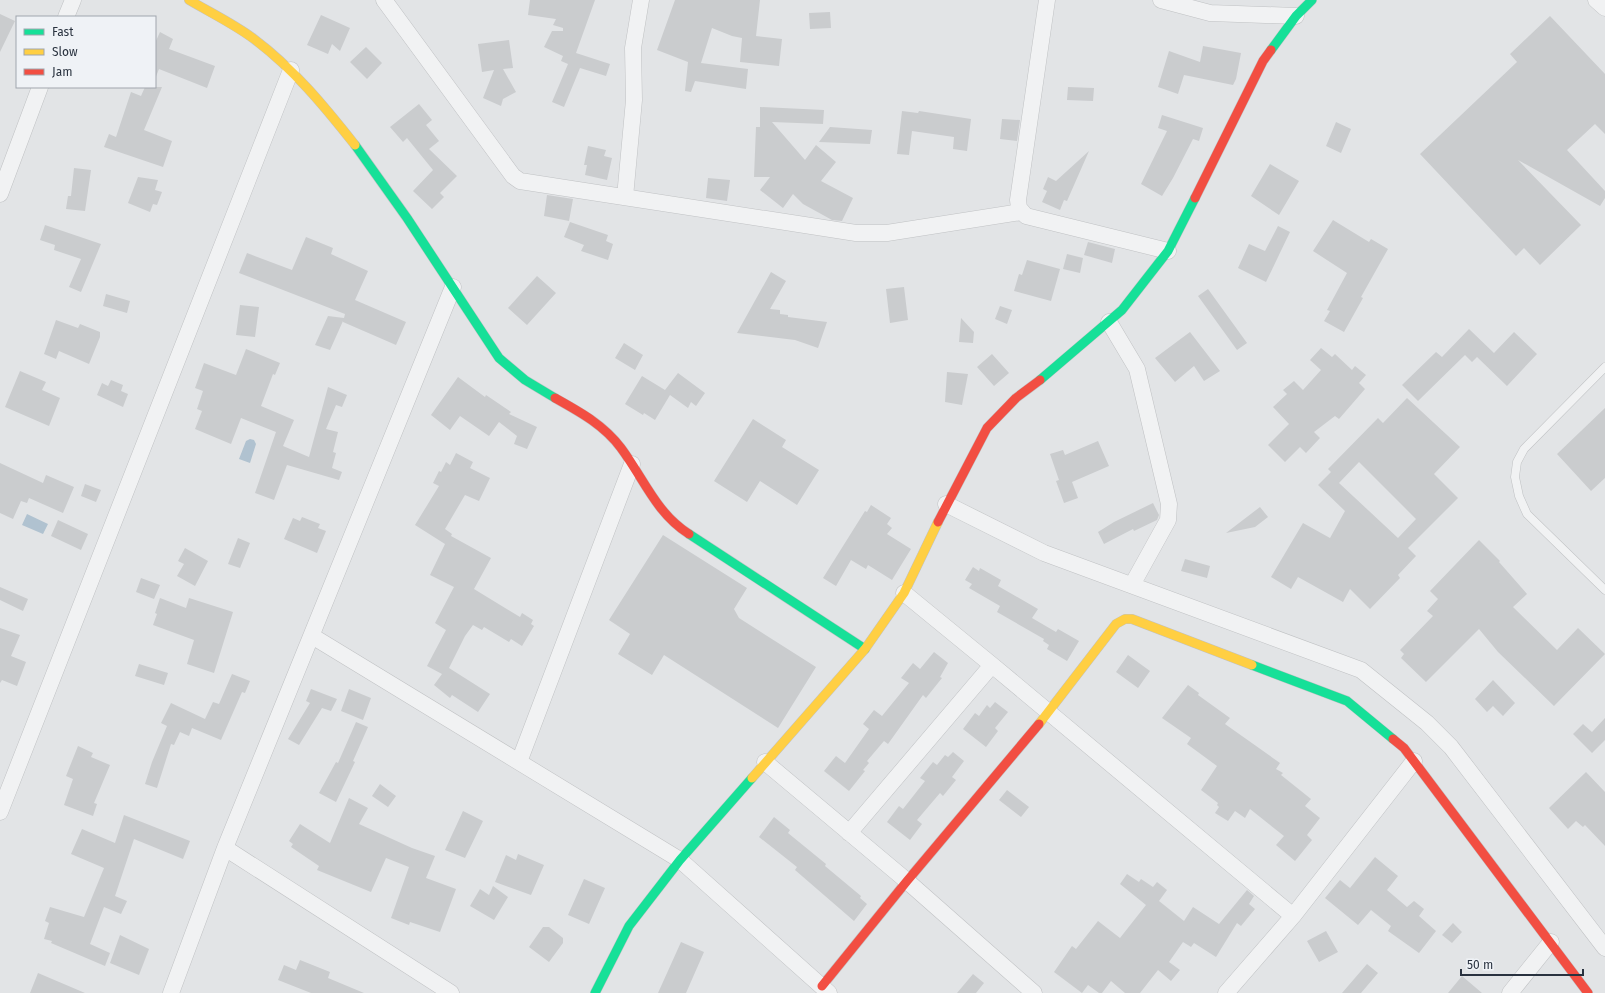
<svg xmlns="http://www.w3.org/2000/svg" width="1605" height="993" font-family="'Fira Sans',sans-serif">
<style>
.water{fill:#b0c2d0}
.building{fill:#caccce;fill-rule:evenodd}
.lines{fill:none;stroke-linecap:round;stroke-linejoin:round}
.lane-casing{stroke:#c0c2c4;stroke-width:9}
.street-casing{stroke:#c0c2c4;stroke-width:17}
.fast-casing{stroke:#c0c2c4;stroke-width:10}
.slow-casing{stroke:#c0c2c4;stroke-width:10}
.jam-casing{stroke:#c0c2c4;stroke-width:10}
.lane{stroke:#f1f2f3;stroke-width:8}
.street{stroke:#f1f2f3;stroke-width:16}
.fast{stroke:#16e098;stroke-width:9}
.slow{stroke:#ffcf43;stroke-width:9}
.jam{stroke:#f24e42;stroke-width:9}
</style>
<rect width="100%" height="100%" fill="#e2e4e6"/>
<!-- water -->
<path class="water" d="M250,439l4,1 2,4 -6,19 -11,-4 7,-18z
M27,514l21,10 -5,10 -21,-9z"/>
<!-- building -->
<path class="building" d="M530,0h65l-19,53 34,11 -4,12 -26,-8 -16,39 -12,-5 16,-38 -7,-3 2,-5 -19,-9 8,-16h11v-3l-10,-3 3,-6 -28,-4z
M675,0h85l-4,36 26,3 -3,27 -39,-4 2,-24 -10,-2 -20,-8 -11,35 47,6 -2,20 -51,-8 -4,11 -6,-1 3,-29 -31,-12z
M830,12l1,16 -21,1 -1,-16z
M0,14l15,7 -15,31z
M321,15l29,13 -10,23 -8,-7 -4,10 -21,-9z
M1550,16l55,58v60l-10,-10 -28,26 38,41v7l-5,8 -82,-46 63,65 -41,40 -16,-17 -8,8 -96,-102 97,-92 -7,-8z
M160,32l13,7 -4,10 46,17 -8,22 -48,-19 -4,10v-36z
M509,40l4,28 -10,1 13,23 -13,7 -2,7 -18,-8 11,-28 -12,2 -4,-28z
M1203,46l38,7 -5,26 -3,6 -49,-10 -6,19 -20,-7 11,-36 31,11z
M366,47l16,16 -15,16 -17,-17z
M145,87h17l-18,43 28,11 -9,26 -59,-20 5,-13 7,3 15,-45 10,4z
M1068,87l26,1 -1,13 -26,-1z
M419,104l13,16 -6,5 13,16 -10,8 28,27 -17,17 4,4 -12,12 -19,-18 20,-21 -26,-32 -4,4 -13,-15z
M760,107l64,3 -1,14 -51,-2 33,38 11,-15 20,17 -15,19 32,17 -11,23 -10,-1 -29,-16 -10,-10 -10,14 -23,-18 10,-13h-16l2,-50h4z
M902,111l16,2 1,-2 52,8 -4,32 -14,-2 1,-12 -42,-6 -3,24 -12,-1z
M1162,115l41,13 -4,13 -6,-2 -20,39 -11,18 -21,-12 26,-53 -9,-3z
M1002,119l18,1 -3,21 -17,-2z
M1336,122l15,7 -10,24 -15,-7z
M830,127l42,3 -2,14 -51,-2z
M588,146l18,4 -2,6 8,2 -5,22 -22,-5 2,-10h-3z
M1089,151l-22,50 -3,-1 -4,10 -18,-8 5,-11 -4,-2 5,-12 8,4z
M1270,164l29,17 -20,34 -28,-19z
M74,168l17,2 -6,41 -19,-2 2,-13h3z
M138,177l20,3 -3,10 7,2 -5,13 -4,-1 -3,8 -22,-9z
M708,178l22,2 -3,21 -21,-3z
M547,195l26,4 -4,22 -25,-5z
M1333,220l36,22 2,-3 17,10 -27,48 2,1 -19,34 -20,-11 6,-10 -3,-1 20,-37 -34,-22z
M570,222l38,13 -2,6 7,3 -5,16 -27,-9 3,-6 -20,-8z
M45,225l56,19 -20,48 -12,-5 12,-28 -27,-9 1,-5 -15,-5z
M1278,226l12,6 -24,50 -28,-14 11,-24 16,7z
M306,237l27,11 -2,6 37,17 -13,29 51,22 -10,23 -53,-23v-1l-13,29 -15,-5 13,-29 16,2 1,-4 -106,-41 8,-20 45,17z
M1088,242l27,7 -3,14 -28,-8z
M1067,254l16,4 -3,15 -17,-4z
M1027,260l33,9 -9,32 -37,-10 5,-17 3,1z
M771,272l15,9 -16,28 10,1v4l8,1v2l39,5 -9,26 -23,-8 -58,-7z
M537,276l19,17 -29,32 -19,-17z
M904,287l4,33 -18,3 -4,-34z
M1208,289l39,54 -10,7 -39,-54z
M106,294l24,7 -3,12 -24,-7z
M240,305l19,2 -4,30 -19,-2z
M1000,306l12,4 -5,14 -12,-5z
M961,318l13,14 -1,11 -14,-1z
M56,320l22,8 2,-4 20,8v5l-11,27 -30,-13 -3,8 -12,-5z
M1469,329l25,24 20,-21 23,22 -30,32 -30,-29 -5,5 -7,-7 -47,46 -16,-16 34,-33 6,5z
M1190,332l30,39 -16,10 -10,-15 -19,16 -20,-24z
M624,343l19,12 -8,15 -20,-12z
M1321,348l11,9 3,-3 17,16 3,-4 11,9 -7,8 6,6 -26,30 -4,-3 -21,16 6,6 -14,15 -6,-6 -15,15 -17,-17 21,-21 -16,-17 14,-13 -4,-4 11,-9 9,9 18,-20 -11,-10z
M246,349l34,14 -5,12 -2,-1 -12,32 33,14 -11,26 26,11 19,-70 19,8 -5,12 -6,-2 -10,24 12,3 -5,20 3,1 -4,15 10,4 -3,8 -52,-15 -13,35 -19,-7 21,-61 -35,-14 -10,26 -36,-15 7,-18 -5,-2 6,-18 -8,-3 9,-25 32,12z
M992,354l17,19 -15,13 -17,-19z
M20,371l26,11 -4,8 18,8 -11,28 -44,-19z
M947,372l21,2 -6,31 -17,-3z
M678,373l27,20 -9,13 -5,-4 -3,6 -18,-13 -15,25 -11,-7 -1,2 -18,-11 17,-28 23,14z
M458,377l27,20 1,-2 25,17 -2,2 28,13 -10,22 -13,-5 3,-8 -18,-14 -10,14 -29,-20 -10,14 -19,-15z
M111,380l12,5 -2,6 7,3 -5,13 -26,-12 5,-12 6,3z
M1407,398l53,49 -26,27 24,24 -50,50 8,8 -18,19 2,3 -30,31 -20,-20 -7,13 -45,-25 -7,12 -20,-12 32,-54 27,15 15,-27 -27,-26 13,-13 -3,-3 50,-51 5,5zM1359,462l57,57 -18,19 -59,-55z
M1605,408v70l-14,13 -34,-37z
M753,419l33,21 -4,7 37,23 -22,35 -37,-24 -13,21 -33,-21z
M1098,441l11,25 -37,16 6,16 -14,5 -8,-22 3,-1 -9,-26 13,-4 2,5z
M456,453l17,9 -3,6 20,10 -11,23 -14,-6 -20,34 7,5 -1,2 40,22 -17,31 46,28 2,-4 11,7 -2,4 3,2 -12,20 -11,-7 -2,3 -25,-15 -2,3 -9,-5 -8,11 -16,32 41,26 -12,18 -26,-17 -2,3 -16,-13 8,-11 -15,-8 19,-36 -11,-7 19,-36 -24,-12 15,-31 -30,-19 24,-39 -6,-3 6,-12 2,1 5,-10 4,3z
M0,463l43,20 3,-8 28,12 -11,26 -34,-15 -2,5 -6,-2 -8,18 -13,-6z
M85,484l16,6 -5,12 -15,-6z
M1153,503l6,12 -2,5 -23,11 -1,-2 -29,15 -6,-12 16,-10z
M871,505l20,13 -4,6 5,4 -5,6 24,15 -19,31 -24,-15 -2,4 -15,-9 -15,26 -13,-8 42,-67 2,1z
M1260,507l8,10 -13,10 -29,6z
M302,517l18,7 -2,4 8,3 -9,22 -33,-14 9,-21 7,3z
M58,520l30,14 -7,16 -30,-14z
M663,535l84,53 -13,21 5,9 77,49 -38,61 -114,-73 -12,20 -34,-21 12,-20 -21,-14z
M238,538l12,5 -10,25 -12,-4z
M1479,540l21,21 -1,1 28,32 -14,13 44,43 21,-22 27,26 -51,52 -56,-54 -19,-23 -53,53 -25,-24 3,-4 -4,-4 33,-34 -6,-5 11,-12 -8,-8z
M185,548l23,13 -13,25 -18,-10 7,-12 -6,-3z
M1185,559l25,7 -3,12 -26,-7z
M973,567l6,4 1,-3 21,12 -3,6 40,23 -6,9 24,14 2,-3 21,12 -12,20 -20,-12 2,-4 -6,-4 1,-2 -47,-27 3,-6 -31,-18 3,-4 -7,-4z
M141,578l19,7 -6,14 -18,-7z
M0,587l28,12 -5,12 -23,-11z
M160,598l26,10 3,-10 44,14 -19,61 -27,-9 7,-24 -41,-15 4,-11 -2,-1z
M0,628l20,7 -9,21 15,6 -9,24 -15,-6 -2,3z
M934,652l14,11 -8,14 2,1 -16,20 -3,-3 -35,49 -4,-3 -17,20 2,2 -6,7 2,1 -16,20 -25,-20 12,-15 9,7 24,-34 -6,-5 11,-14 8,6 27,-33 -8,-5 12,-15 7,6z
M1128,655l22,16 -12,17 -22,-16z
M139,664l29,9 -4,12 -29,-9z
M232,674l18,7 -5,12 -3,-1 -21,48 -29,-12 -3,8 -9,-4 -6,13 -3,-1 -14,44 -12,-4 7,-22 15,-36 -6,-3 10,-20 34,16 8,-17 6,2z
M1493,680l22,23 -12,13 -10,-10 -6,6 -12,-13z
M1188,685l11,8 -1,2 32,23 -5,6 55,39 -4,6 7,4 -2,2 30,24 -6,7 15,12 -13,17 5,5 -17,21 -19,-16 8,-9 -34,-27 -5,9 -10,-7 -7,10 -13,-8 4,-6 -2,-2 1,-2 -17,-13 16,-24 -30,-22 4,-6 -29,-20z
M311,689l26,10 -6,12 -9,-3 -23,37 -11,-6 22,-36 -4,-2z
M349,689l22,9 -8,22 -22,-9z
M995,702l13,10 -13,16 3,3 -12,16 -23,-18 12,-16 4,3 8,-11 3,3z
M1605,718v22l-13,13 -19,-19 10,-10 9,8z
M356,722l12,5 -15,34 2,1 -19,40 -17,-9 17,-31 2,1z
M78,746l15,7 -2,4 19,8 -16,38 3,1 -4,12 -29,-11 9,-26 -7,-3z
M953,752l11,9 -12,16 4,3 -13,16 -3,-3 -23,27 5,4 -12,16 -23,-18 12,-16 4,3 22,-28 -5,-3 13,-16 4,3 8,-10 3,2z
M1586,772l19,20v54l-20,-21 -2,2 -7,-6 -8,8 -19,-21z
M380,784l16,12 -8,11 -16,-11z
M1007,790l22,17 -8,10 -22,-17z
M349,798l19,10 -9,16 53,24 23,8 -9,22 30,11 -16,43 -30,-10 -1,3 -18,-7 18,-51 -23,-9 -15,34 -54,-22 2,-4 -28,-19 2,-3 -4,-3 11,-17 30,19z
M463,811l20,10 -18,37 -20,-8z
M124,815l66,26 -7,18 -49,-20 -19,57 12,5 -6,13 -17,-7 -14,37 20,9 -5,13 -54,-23 1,-2 -8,-2 5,-16 -4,-2 5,-14 34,10 20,-49 -33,-14 11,-25 33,14z
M774,817l16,13 -2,3 38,31 -1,2 36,30 -1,2 7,6 -13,17 -59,-51 2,-3 -38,-30z
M518,854l26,11 -13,30 -36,-13 11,-27 10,5z
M1375,857l23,19 -11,14 20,17 7,-6 10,8 -5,7 17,15 -17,22 -31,-22 3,-5 -20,-16 -13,15 -33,-27 15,-18 10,8z
M1127,874l12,8 2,-3 12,8 4,-5 10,8 -8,11 25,20 9,-14 26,17 28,-34 7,6 -5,8 6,5 -14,17 -4,-3 -21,34 -22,-14 -3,4 -8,-5 -14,20 11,8 -9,11 -13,-11 -18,23h-15l-14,-12 -9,12h-3l-11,-8 -6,8 -28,-21 18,-26 4,3 22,-28 22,17 26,-33 -26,-21z
M584,879l21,9 -16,36 -21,-9z
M493,886l15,11 -14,23 -24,-14 10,-17 9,6z
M1453,923l9,9 -10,11 -10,-8z
M543,927h6l14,11v5l-14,19 -20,-15z
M1326,931l12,21 -19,10 -12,-21z
M120,935l29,14 -10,26 -29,-12z
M681,942l23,10 -18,41h-28z
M300,960l30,12 -2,6 36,15h-53l-33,-13 6,-15 12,5z
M1367,964l11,9 -17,20h-19z
M38,973l47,20h-55z
M973,974l11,9 -8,10h-19z
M1462,976l20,17h-34z"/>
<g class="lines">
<defs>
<path id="lane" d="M1605,367l-81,82 -7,13 -2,15 4,19 8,18 78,76"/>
<path id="street" d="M384,0l129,176 7,5 336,52h31l134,-21
M1047,0l-29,200 1,8 7,8 142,35
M1161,0l49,13 86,3
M1596,0l9,8
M66,17l7,-17
M0,194l40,-107
M625,197l9,-97 -1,-52 8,-48
M1109,322l28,47 32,135 -1,16 -36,65
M946,504l98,49 317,117 66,53 24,24 154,201
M904,593l88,72 301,251
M312,636l368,224 149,133
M519,762l113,-298
M765,762l142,119 127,112
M0,812l291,-742
M849,833l143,-168
M225,848l228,-561
M171,993l54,-145 226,145
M1226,993l67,-77 121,-155
M1510,993l41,-51"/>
<path id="fast" d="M1271,50l25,-34 16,-16
M355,145l52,73 92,140 26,22 30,18
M1040,380l82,-70 46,-59 27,-53
M689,534l176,115
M1252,665l95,36 46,38
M595,993l34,-67 51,-66 72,-82"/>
<path id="slow" d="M189,0c22,13 45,24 65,39 39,29 71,68 101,106
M1039,724l77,-100 9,-5h7l120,46
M752,778l113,-129 39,-56 34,-71"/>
<path id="jam" d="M1195,198l68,-137 8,-11
M555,398c25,14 49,27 66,50 23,31 35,65 68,86
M938,522l49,-94 29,-30 24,-18
M1393,739l11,9 184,245
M822,986l85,-105 132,-157"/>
</defs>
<!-- lane casing -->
<use href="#lane" class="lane-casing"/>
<!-- street casing -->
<use href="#street" class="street-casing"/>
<!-- fast casing -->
<use href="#fast" class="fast-casing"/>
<!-- slow casing -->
<use href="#slow" class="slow-casing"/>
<!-- jam casing -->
<use href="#jam" class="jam-casing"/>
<!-- lane -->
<use href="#lane" class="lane"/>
<!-- street -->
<use href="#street" class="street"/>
<!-- fast -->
<use href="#fast" class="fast"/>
<!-- slow -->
<use href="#slow" class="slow"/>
<!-- jam -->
<use href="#jam" class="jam"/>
</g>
<!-- legend -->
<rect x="16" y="16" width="140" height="72" fill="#eff2f6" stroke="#a0a5ad"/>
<rect x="24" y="29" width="20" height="6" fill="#16e098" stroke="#a0a5ad"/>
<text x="52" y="36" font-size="12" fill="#29323f">Fast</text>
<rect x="24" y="49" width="20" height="6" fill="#ffcf43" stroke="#a0a5ad"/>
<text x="52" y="56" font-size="12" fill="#29323f">Slow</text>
<rect x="24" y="69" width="20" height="6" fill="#f24e42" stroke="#a0a5ad"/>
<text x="52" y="76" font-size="12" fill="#29323f">Jam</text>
<!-- scale -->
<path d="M1461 969v6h122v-6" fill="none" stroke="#29323f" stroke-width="2"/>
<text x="1467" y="969" font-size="12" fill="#29323f" stroke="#eff2f6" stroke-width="3" paint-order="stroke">50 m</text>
</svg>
